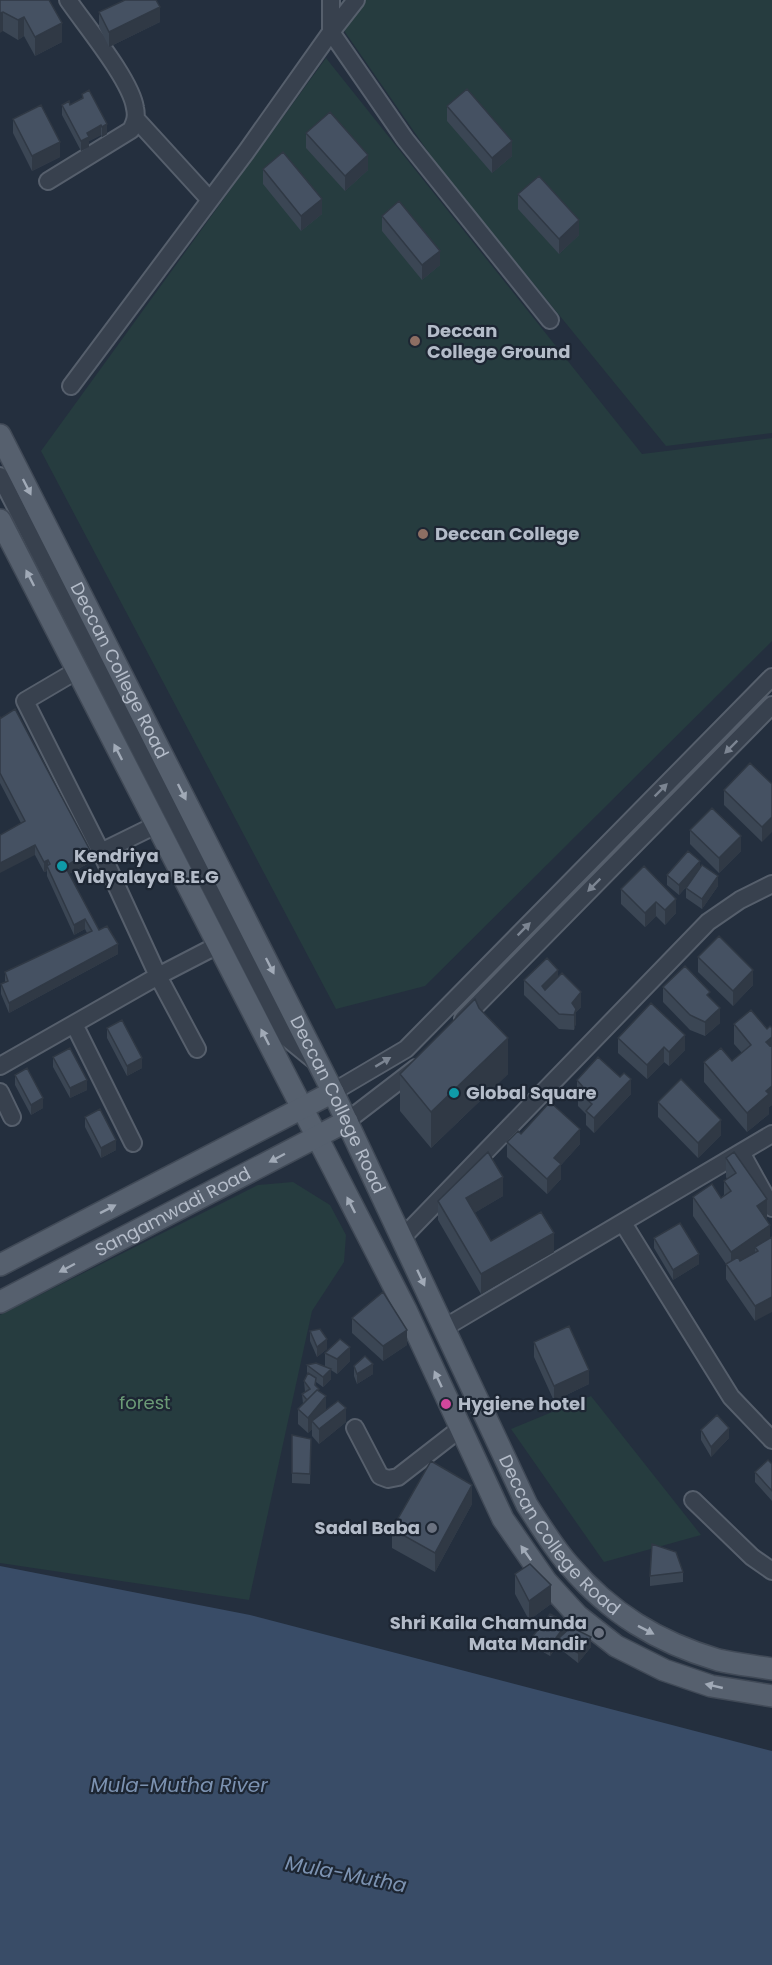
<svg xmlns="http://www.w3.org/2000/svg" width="772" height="1965" font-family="Poppins,sans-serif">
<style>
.green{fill:#263c3f}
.water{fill:#394c67}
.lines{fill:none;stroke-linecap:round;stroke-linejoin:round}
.minor-casing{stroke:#565f6c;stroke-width:20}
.major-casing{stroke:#414a57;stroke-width:24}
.minor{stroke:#38414e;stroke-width:16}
.major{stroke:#56606e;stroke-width:21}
.wall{fill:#3b4654}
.shaded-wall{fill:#303945}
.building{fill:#455162;stroke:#303945;stroke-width:1.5}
.oneway{fill:#a1aab7}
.oneway2{fill:#7c8592}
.education-dot{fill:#8d6e63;stroke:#1d2633;stroke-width:2}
.culture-dot{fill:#0f9aa8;stroke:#1d2633;stroke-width:2}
.hotel-dot{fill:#d1479c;stroke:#1d2633;stroke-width:2}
.worship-dot{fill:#6b7280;stroke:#1d2633;stroke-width:2}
.labels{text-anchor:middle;stroke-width:4.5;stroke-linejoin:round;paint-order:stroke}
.poi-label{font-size:18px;font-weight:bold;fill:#b4bcc9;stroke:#1d2633;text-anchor:start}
.street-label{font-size:18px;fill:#b4bcc9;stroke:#1d2633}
.park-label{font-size:18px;fill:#6b9a76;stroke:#1d2633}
.water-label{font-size:20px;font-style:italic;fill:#7c92b1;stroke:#1d2633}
</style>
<rect width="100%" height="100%" fill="#242f3e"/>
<!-- green -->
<path class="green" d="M346,0h426v433l-106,13 -226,-277 -95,-137z
M326,58l316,396 130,-16v203l-347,345 -89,23 -295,-558z
M293,1182l37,23 16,30 -2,27 -32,49 -63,289 -249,-37v-248l258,-130z
M591,1396l110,139 -97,27 -93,-133z"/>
<!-- water -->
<path class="water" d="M0,1566l250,49 522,136v214h-772z"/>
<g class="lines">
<defs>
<path id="minor" d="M356,0l-25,32 74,107 145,181
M136,119l74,81
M48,181l83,-51c4,-8 6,-13 4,-22 -4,-28 -50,-83 -67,-108
M71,386l175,-234 85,-120v-32
M0,476l288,563 27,22
M101,852l55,-27
M463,1019l309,-314
M74,1024l59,119
M197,1049l-39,-73 60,-31
M0,1066l158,-90 -57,-124 -76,-151 51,-30
M0,1092l12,25
M333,1092l73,-43 366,-372
M347,1121l69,-53
M742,1154l30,54
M623,1223l108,174 41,43
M402,1238l306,-316 32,-22 32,-16
M444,1328l328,-194
M355,1428l25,48 8,3 10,-2 63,-49
M693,1500l59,57 20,14"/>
<g id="major">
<path id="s1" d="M0,435l333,657 194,413c13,20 26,42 42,60 41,48 88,77 149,95 17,4 36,6 54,9"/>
<path d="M0,520l406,790 97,209 43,62 32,35 38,30 48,24 47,16 61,10"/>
<path d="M0,1265l333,-173"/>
<path id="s2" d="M0,1302l347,-181"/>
</g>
</defs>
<!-- minor casing -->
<use href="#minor" class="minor-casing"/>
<!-- major casing -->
<use href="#major" class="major-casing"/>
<!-- minor -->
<use href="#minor" class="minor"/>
<!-- major -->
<use href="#major" class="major"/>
</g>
<!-- wall -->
<path class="wall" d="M0,0l62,42 -27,14 -11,-20 -6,4 -15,-9z
M99,12l61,10 -51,25 -10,-20z
M82,94l25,40 -5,3 -1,-2 -12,6v6l-8,4 -19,-36v-10h8l12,-7z
M447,106l65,50 -20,17 -45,-52z
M13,119l47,38 -28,14 -19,-38z
M306,133l62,37 -23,21 -39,-43z
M263,169l59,45 -21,17 -38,-47z
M518,194l61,41 -20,19 -41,-45z
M382,216l58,49 -18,15 -40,-49z
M0,717l91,145 -22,12 30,56 19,24 -109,59 -8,-19v-10l4,-2v-10l82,-39 -2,-4 -11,6 -27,-59v-5l-3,1 -9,-17 -14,-32 -21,-40z
M772,784l-10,58 -38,-37v-15z
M690,830l51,21 -22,22 -29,-29z
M644,866l32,47 -11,12 -9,-9 -11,11 -24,-23v-15z
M700,868l18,18 -16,23 -16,-11v-10l3,-4 -10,11 -12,-10v-10z
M698,957l55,28 -20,21 -35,-34z
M558,977l23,30 -5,5v11l-2,7 -15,-1 -35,-34v-15z
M663,987l57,36 -15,13 -15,-6 -27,-28z
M734,1024l33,5 5,-1v77l-3,2v7l-22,18 -43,-50v-20l28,-1 10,-8 -8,-9z
M107,1028l35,40 -15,8 -20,-38z
M618,1038l67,12 -16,16 -5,-4 -17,17 -29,-26z
M53,1057l34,33 -17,8 -17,-31z
M400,1074h108l-77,74 -31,-37z
M15,1075l28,33 -12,7 -16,-30z
M577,1080l54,14 -37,39 -8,-8v-11l-8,-8v-9l-1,-2z
M658,1102l63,33 -23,23 -40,-41z
M85,1117l31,33 -15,8 -16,-31z
M521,1134l59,10 -19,21v14l-14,15 -40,-37v-15z
M726,1158l41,61 -12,102 -29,-42v-15l-33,-48v-19l28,1 3,-3v-14l3,-2 -1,-2z
M503,1196l-29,17 17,28 63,11 -73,42 -43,-74v-19z
M654,1238l45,26 -26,16 -19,-32z
M352,1318l55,27 -24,16 -31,-28z
M310,1331l17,18 -10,8 -7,-16z
M534,1342l55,42 -35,17 -20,-44z
M325,1353l25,8 -13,13 -6,-4v9l-8,8 -7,-5v4l3,6 7,18 20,12 -27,22 -7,-8v-7l-4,4 -10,-9v-15l5,-5 -1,-10 3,-2 -1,-11 3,-6v-10l18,1z
M354,1366l19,8 -16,10 -3,-8z
M701,1430l28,8 -18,19 -10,-17z
M292,1435l19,4 -1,45 -18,-1z
M772,1464v37l-17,-19v-10z
M472,1504l-37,68 -43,-24v-19z
M683,1572v10l-33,4v-10z
M515,1574l36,30 -22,16 -14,-26z
M567,1630l24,17 -13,16 -19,-15v-4l-9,12 -17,-10v-10z"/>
<!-- shaded-wall -->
<path class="shaded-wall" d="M160,7v15l-51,25v-15z
M3,12v19l-3,2v-20z
M24,17v19l-6,4v-20z
M62,23v19l-27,14v-19z
M107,124v10l-5,3v-10z
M101,125v10l-12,6v6l-8,4v-10l6,-8z
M512,141v15l-20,17v-15z
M60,142v15l-28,14v-15z
M368,155v15l-23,21v-15z
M322,199v15l-21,17v-15z
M579,220v15l-20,19v-15z
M440,251v14l-18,15v-15z
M772,817v15l-10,10v-15z
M741,836v15l-22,22v-15z
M35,845v10l-35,18v-10z
M91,852v10l-26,14v-10z
M48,860v9l-1,-3v5l-3,1v-10z
M700,861v10l-21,24v-10z
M718,876v10l-16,23v-10z
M676,899v14l-11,12v-15z
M656,902v14l-11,11v-14z
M85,919v10l-11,6v-10z
M118,944v10l-109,59v-10z
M558,970v14l-14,15 -2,-13z
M753,970v15l-20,21v-15z
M581,992v15l-5,5v11l-2,7v-15l-2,-12z
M720,1008v15l-15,13v-14z
M685,1035v15l-16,16v-14z
M772,1037v20l-6,-15z
M508,1038v36l-77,74v-36z
M664,1047v15l-17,17v-14z
M142,1058v10l-15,8v-10z
M631,1079v15l-37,39v-15z
M87,1080v10l-17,8v-10z
M772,1086v19l-3,2v7l-22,18v-19l19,-22z
M43,1098v10l-12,7v-10z
M721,1120v15l-23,23v-15z
M580,1129v15l-19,21v14l-14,15v-15l7,-21z
M116,1140v10l-15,8v-10z
M503,1177v19l-37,22v-20z
M767,1199v20l-10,6v-19z
M770,1225v19l-12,7 -3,-4v7l-24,17v-19z
M554,1233v19l-73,42v-20z
M699,1254v10l-26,16v-10z
M772,1297v15l-17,9v-15z
M407,1330v15l-24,16v-15z
M327,1339v10l-10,8v-10z
M350,1347v14l-13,13v-15z
M373,1364v10l-16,10v-10z
M331,1369v10l-8,8v-10z
M589,1370v14l-35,17v-15z
M326,1396v15l-14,10v8l-4,4v-15z
M346,1408v14l-27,22v-15z
M729,1428v10l-18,19v-10z
M472,1485v19l-37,68v-19z
M551,1585v19l-22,16v-19z
M567,1623v10l-8,5v6l-9,12v-10z
M591,1637v10l-13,16v-10z"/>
<!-- building -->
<path class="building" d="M0,0h49l13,23 -27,14 -11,-20 -6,3 -15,-8 -3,1z
M125,0h31l4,7 -51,25 -10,-20z
M467,89l45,52 -20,17 -45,-52z
M89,90l18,34 -5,3 -1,-2 -14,8 2,4 -8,4 -19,-36 7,-4 1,4 13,-7 -1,-4z
M41,105l19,37 -28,14 -19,-37z
M330,112l38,43 -23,21 -39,-43z
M283,152l39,47 -21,17 -38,-47z
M539,176l40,44 -20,19 -41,-45z
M399,201l41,50 -18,14 -40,-49z
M15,709l76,143 -26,14 34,64 8,-4 11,18 -109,59 -8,-19 7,-3 -3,-9 87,-41 -7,-12 -11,6 -27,-59 3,-2 -2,-4 -4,2 -9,-17 -35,18v-28l25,-14 -25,-48v-56l1,1z
M750,763l22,21v33l-10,10 -38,-37z
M712,808l29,28 -22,22 -29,-28z
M688,851l12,10 -21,24 -12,-10z
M702,865l16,11 -16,23 -16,-11z
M644,866l32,33 -11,11 -9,-8 -11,11 -24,-24z
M719,936l34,34 -20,21 -35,-34z
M547,958l11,12 -16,16 3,4 17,-17 19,19 -9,11 4,6 -2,6 -15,-1 -35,-34z
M685,966l25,26 -3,3 13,13 -15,14 -15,-7 -27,-28z
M475,999l4,9 29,30 -77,74 -31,-38z
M651,1003l34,32 -16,17 -5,-5 -17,18 -29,-27z
M751,1010l16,19 3,-3 2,2v9l-6,5 4,4 2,-1v41l-6,5 3,3 -22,19 -43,-51 17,-14 11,13 19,-16 -17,-21z
M122,1020l20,38 -15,8 -20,-38z
M70,1048l17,32 -17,8 -17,-31z
M598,1057l22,20 4,-4 7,6 -37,39 -8,-7 6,-7 -14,-12 5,-5 -6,-7z
M27,1068l16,30 -12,7 -16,-30z
M681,1079l40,41 -23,23 -40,-41z
M550,1102l30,27 -26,29 7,6 -14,15 -40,-37 11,-11 3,3z
M100,1109l16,31 -15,8 -16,-31z
M488,1152l15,25 -37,21 25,43 50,-29 13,21 -73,41 -43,-73z
M734,1152l33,47 -10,7 13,19 -39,27 -38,-55 19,-13 9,14 10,-7 -7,-10 12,-8 -10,-15z
M680,1223l19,31 -26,16 -19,-32z
M772,1237v60l-17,9 -29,-42 12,-7 2,4 18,-10 -3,-4z
M383,1292l24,38 -24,16 -31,-28z
M569,1326l20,44 -35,16 -20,-44z
M320,1329l7,10 -10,8 -7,-16z
M340,1339l10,8 -13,12 -12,-6z
M365,1356l8,8 -16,10 -3,-8z
M316,1363l15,6 -8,8 -16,-12z
M308,1373l8,5 -1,7 4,4 -1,1h-1l-10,10 -5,-6 8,-5 -6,-8z
M317,1390l9,6 -18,22 -10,-9z
M338,1401l8,7 -27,21 -7,-8z
M717,1415l12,13 -18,19 -10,-17z
M292,1435l19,4 -1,35 -18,-1z
M768,1460l4,4v27l-17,-19z
M431,1461l41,24 -37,68 -43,-24z
M652,1544l24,8 7,20 -33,4z
M530,1564l21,21 -22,16 -14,-27z
M550,1614l17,9 -17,23 -17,-10z
M571,1627l20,10 -13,16 -19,-15z"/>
<!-- one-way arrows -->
<defs><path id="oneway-solid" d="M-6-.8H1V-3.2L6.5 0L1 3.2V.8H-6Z" transform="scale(1.5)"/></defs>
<g class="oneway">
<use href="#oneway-solid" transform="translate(27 487) rotate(63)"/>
<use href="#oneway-solid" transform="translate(30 578) rotate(-117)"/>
<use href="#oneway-solid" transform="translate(118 752) rotate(-117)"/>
<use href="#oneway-solid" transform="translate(182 792) rotate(63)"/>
<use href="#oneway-solid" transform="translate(270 966) rotate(63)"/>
<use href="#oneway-solid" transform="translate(265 1037) rotate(-117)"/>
<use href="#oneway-solid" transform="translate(277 1158) rotate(152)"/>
<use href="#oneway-solid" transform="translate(351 1205) rotate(-117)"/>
<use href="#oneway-solid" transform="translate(108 1209) rotate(-27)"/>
<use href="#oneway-solid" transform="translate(67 1268) rotate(152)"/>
<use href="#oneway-solid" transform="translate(421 1278) rotate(65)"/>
<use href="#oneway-solid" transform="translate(438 1379) rotate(-115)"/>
<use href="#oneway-solid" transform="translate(526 1553) rotate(-125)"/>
<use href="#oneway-solid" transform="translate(646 1630) rotate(27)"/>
<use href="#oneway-solid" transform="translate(714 1686) rotate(-167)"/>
</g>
<g class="oneway2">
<use href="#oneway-solid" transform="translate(731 747) rotate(135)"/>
<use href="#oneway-solid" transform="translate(661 790) rotate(-45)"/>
<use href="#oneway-solid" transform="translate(594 885) rotate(135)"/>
<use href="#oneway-solid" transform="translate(524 929) rotate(-45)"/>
<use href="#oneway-solid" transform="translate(383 1062) rotate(-31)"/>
</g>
<!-- markers -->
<g class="education-dot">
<circle cx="415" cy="341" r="6"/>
<circle cx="423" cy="534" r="6"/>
</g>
<g class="culture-dot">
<circle cx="62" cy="866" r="6"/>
<circle cx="454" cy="1093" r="6"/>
</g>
<circle class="hotel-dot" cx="446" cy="1404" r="6"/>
<g class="worship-dot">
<circle cx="432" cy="1528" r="6"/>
<circle cx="599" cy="1633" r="6"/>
</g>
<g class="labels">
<!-- poi labels -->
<g class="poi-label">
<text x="427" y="337">Deccan<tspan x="427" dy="21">College Ground</tspan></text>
<text x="435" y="540">Deccan College</text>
<text x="74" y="862">Kendriya<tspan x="74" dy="21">Vidyalaya B.E.G</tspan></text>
<text x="466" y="1099">Global Square</text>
<text x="458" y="1410">Hygiene hotel</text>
<text x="420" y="1534" text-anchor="end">Sadal Baba</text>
<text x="587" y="1629" text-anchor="end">Shri Kaila Chamunda<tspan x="587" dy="21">Mata Mandir</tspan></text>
</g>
<!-- street labels -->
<g class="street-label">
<text dy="6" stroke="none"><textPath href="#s1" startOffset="264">Deccan College Road</textPath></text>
<text dy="6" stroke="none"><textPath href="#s1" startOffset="750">Deccan College Road</textPath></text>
<text dy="6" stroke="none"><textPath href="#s2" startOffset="195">Sangamwadi Road</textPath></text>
<text dy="6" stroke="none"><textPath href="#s1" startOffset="1236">Deccan College Road</textPath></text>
</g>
<!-- park labels -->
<g class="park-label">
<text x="145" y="1409">forest</text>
</g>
<!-- water labels -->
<g class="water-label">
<text x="179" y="1792">Mula-Mutha River</text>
<text transform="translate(346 1874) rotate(11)" y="7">Mula-Mutha</text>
</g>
</g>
</svg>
